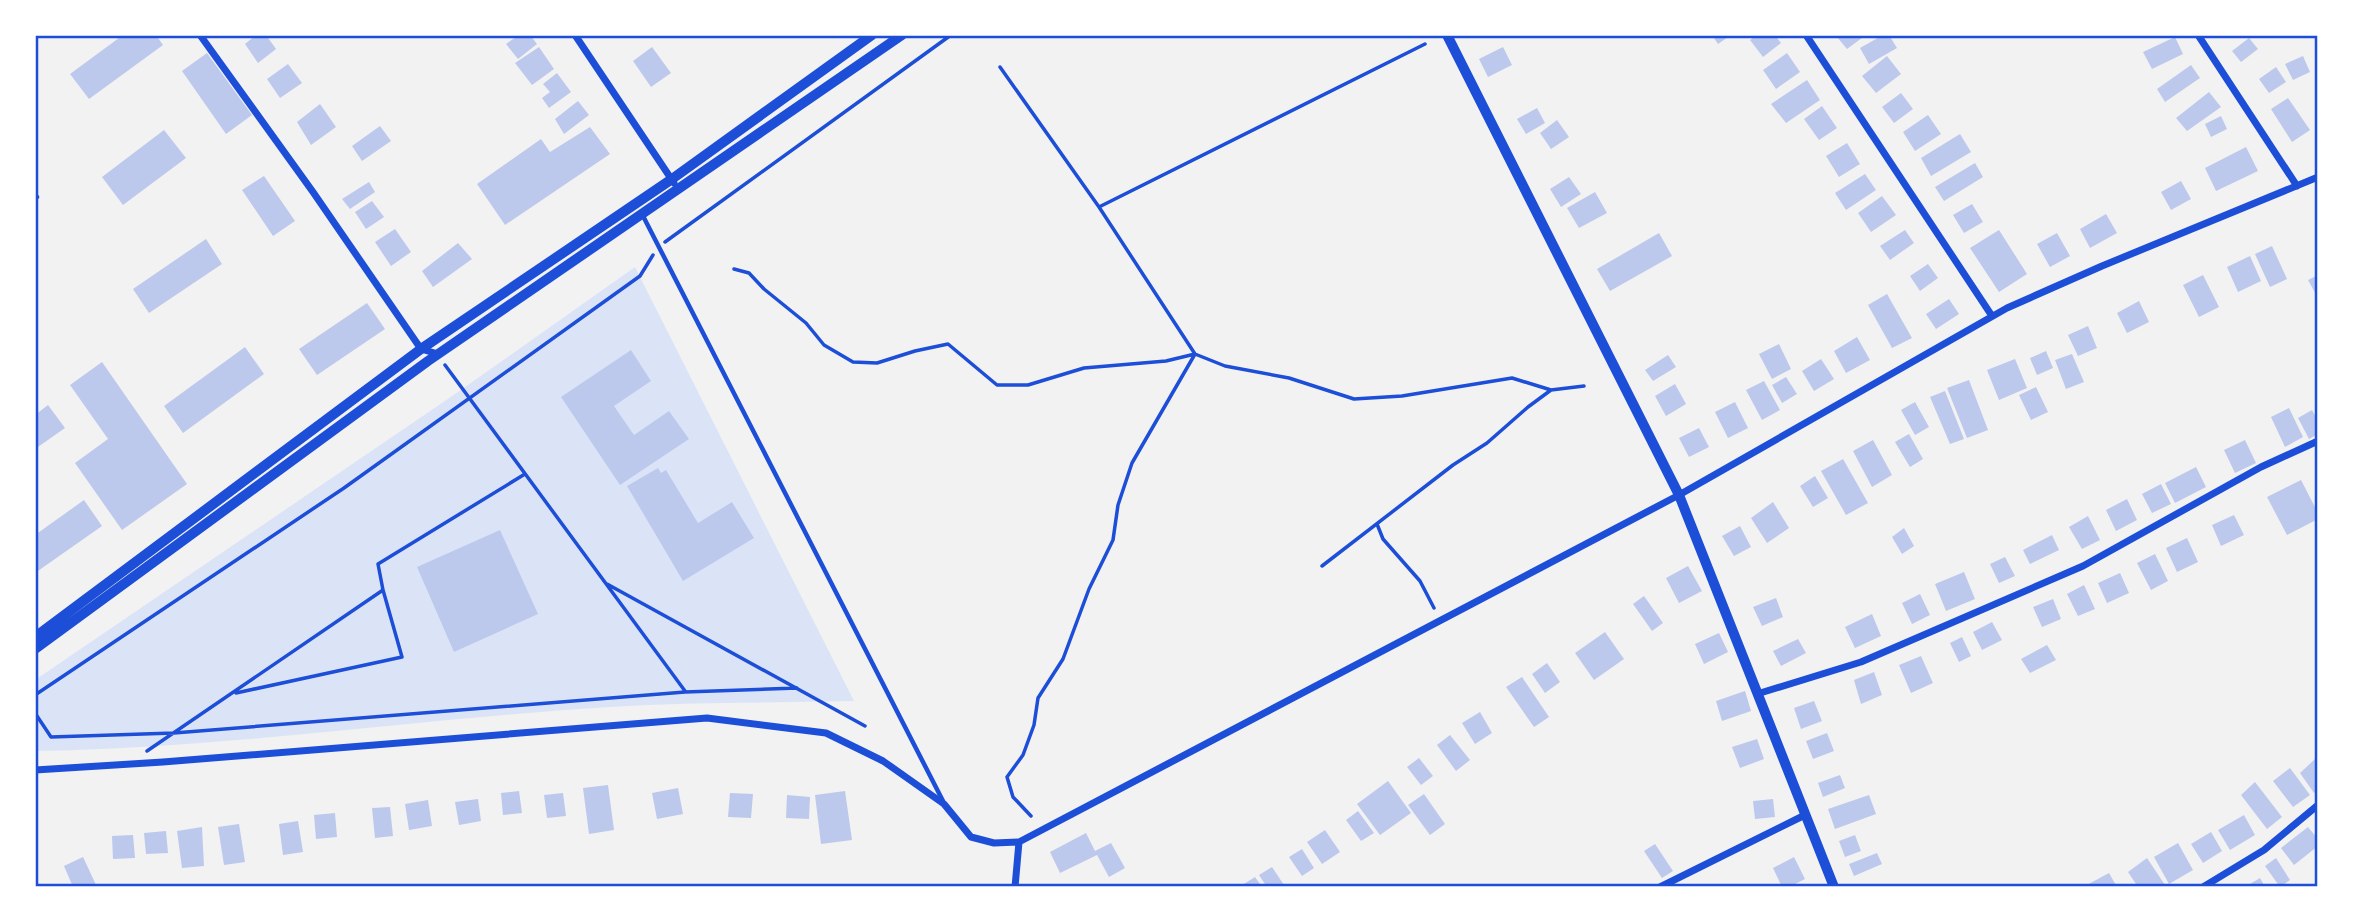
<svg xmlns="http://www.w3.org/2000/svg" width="2353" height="922" font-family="Montserrat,sans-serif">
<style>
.green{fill:#dbe4f7}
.building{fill:#bdc9ec}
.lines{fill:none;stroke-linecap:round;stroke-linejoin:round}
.path{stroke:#1d4ed8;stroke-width:3.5}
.service{stroke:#1d4ed8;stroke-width:4.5}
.minor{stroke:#1d4ed8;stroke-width:7}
.tertiary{stroke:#1d4ed8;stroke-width:10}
.secondary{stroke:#1d4ed8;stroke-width:10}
.neatline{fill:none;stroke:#1d4ed8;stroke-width:2.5}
</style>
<rect width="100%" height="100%" fill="#f2f2f2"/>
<!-- green -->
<path class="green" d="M635,267l219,434c-81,2 -163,1 -244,6 -191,12 -383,41 -575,44v-71l423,-288z"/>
<!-- building -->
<path class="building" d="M123,35h33l7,10 -74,54 -19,-25z
M256,35h10l10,14 -18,14 -13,-19z
M519,35h11l7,9 -19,15 -12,-15z
M1712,35h19l-13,9z
M1757,35h18l6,8 -18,14 -13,-17z
M1839,35h27l-19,14 -10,-12z
M1883,35h6l8,13 -28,16 -9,-16z
M2175,37l8,17 -31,15 -9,-17z
M2249,38l9,11 -17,13 -9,-11z
M539,47l15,22 -22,16 -17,-22z
M652,47l19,26 -20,14 -18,-26z
M1503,47l9,18 -24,12 -9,-18z
M207,53l45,62 -26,19 -44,-63z
M1787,53l13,19 -24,17 -13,-19z
M1887,56l14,18 -25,19 -14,-17z
M2303,56l7,16 -17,8 -8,-16z
M288,64l14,19 -22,15 -13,-19z
M2191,65l9,13 -35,24 -8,-13z
M2276,67l10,15 -17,11 -10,-14z
M557,73l14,19 -22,16 -7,-10 8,-6 -7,-8z
M1807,80l13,20 -34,23 -15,-19z
M2209,92l12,15 -34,24 -11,-13z
M1901,93l12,16 -19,14 -12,-16z
M2288,98l22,32 -18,12 -21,-33z
M578,101l11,14 -25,19 -9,-15z
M320,104l16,23 -25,18 -14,-23z
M1822,106l15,22 -18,12 -15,-21z
M1537,108l8,15 -19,11 -9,-15z
M1928,115l13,19 -26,17 -12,-19z
M2221,116l6,13 -16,8 -6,-13z
M1557,120l12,17 -18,12 -11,-16z
M380,126l11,15 -29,20 -10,-15z
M590,127l20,27 -105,71 -28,-41 64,-45 9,13z
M164,130l22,28 -63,47 -21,-28z
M1960,134l11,18 -40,24 -10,-18z
M1847,143l13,21 -21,13 -13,-21z
M2246,147l12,24 -42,20 -11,-23z
M1975,163l8,14 -39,24 -9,-14z
M1865,174l11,16 -30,20 -11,-17z
M264,176l31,45 -22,15 -31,-46z
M1569,177l12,17 -20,13 -11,-18z
M2181,181l10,18 -20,11 -10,-18z
M369,182l6,10 -25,17 -8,-10z
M1595,192l12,21 -28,15 -12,-20z
M1882,196l14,19 -25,17 -13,-19z
M372,201l12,16 -18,12 -11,-17z
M1972,204l11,18 -19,11 -11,-18z
M2106,214l11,19 -27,15 -10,-19z
M395,229l16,23 -20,14 -16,-24z
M1905,230l9,13 -24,17 -10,-14z
M1999,230l28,44 -28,18 -29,-44z
M1659,233l13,23 -62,35 -13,-22z
M2057,233l13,23 -20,11 -13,-23z
M206,239l16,25 -73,49 -16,-24z
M458,243l14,16 -39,28 -11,-16z
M2272,246l15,33 -17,8 -15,-33z
M2250,256l11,25 -23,11 -11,-25z
M1928,264l10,14 -18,13 -10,-15z
M2203,275l16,32 -20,10 -16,-32z
M2318,275v23l-10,-18z
M1887,294l25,44 -20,10 -24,-43z
M1949,299l10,15 -23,15 -10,-15z
M2139,301l10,21 -22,11 -10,-20z
M367,303l18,26 -68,46 -18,-26z
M2088,326l9,22 -19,8 -10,-21z
M1857,337l13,23 -24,13 -12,-22z
M1779,344l12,25 -19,10 -13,-25z
M245,347l19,27 -81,59 -19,-27z
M631,350l20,31 -37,25 20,29 35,-24 20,28 -69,46 -59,-88z
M2046,351l7,17 -16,7 -7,-17z
M2072,354l12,28 -18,7 -11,-29z
M1668,355l8,12 -23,14 -8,-11z
M1821,359l13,20 -20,12 -12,-20z
M2015,359l12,29 -28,12 -12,-30z
M102,362l85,122 -65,46 -47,-67 33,-24 -38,-54z
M1786,377l11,17 -15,9 -10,-18z
M1969,380l19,50 -21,8 -20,-50z
M1764,381l16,29 -18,10 -16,-30z
M1675,384l11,20 -20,12 -11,-20z
M2036,387l12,25 -17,8 -12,-25z
M1945,391l19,48 -14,5 -20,-47z
M1735,402l13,26 -20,10 -13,-26z
M1915,402l14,25 -14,8 -14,-25z
M48,405l17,23 -30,21v-34z
M2289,408l14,29 -18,10 -14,-30z
M2312,410l6,11v13l-9,5 -11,-21z
M1699,428l10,19 -20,10 -10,-19z
M1909,434l14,25 -13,8 -15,-25z
M1873,440l19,35 -20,12 -19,-36z
M2245,440l11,23 -21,10 -11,-23z
M1843,459l25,44 -22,12 -25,-44z
M2196,467l10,20 -31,16 -10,-20z
M658,468l3,5 5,-3 32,53 34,-21 22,36 -71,43 -56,-95z
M1815,476l13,22 -15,9 -13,-21z
M2301,480l17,33v6l-31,16 -20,-38z
M2161,484l10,20 -19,9 -10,-19z
M2127,499l10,21 -21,11 -10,-21z
M84,500l18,26 -67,47v-38z
M1773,502l16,26 -22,15 -16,-25z
M2234,515l10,20 -23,11 -9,-21z
M2088,516l12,24 -18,9 -13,-22z
M1740,526l11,21 -17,9 -12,-20z
M1904,528l10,18 -12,8 -10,-17z
M500,530l38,84 -84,38 -37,-85z
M2052,535l7,15 -29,14 -7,-14z
M2187,538l11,24 -21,10 -11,-24z
M2155,554l13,27 -17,9 -14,-27z
M2005,557l10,19 -16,7 -9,-19z
M1688,566l14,25 -23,12 -13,-25z
M1964,572l11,27 -29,12 -11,-27z
M2120,573l9,20 -22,10 -9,-20z
M2084,585l11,24 -17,7 -11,-22z
M1920,594l10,21 -18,9 -10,-21z
M1644,596l19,27 -11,8 -19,-27z
M1776,598l7,19 -21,9 -9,-19z
M2053,599l8,20 -19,8 -9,-20z
M1872,614l9,22 -26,12 -10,-21z
M1992,622l10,18 -20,10 -9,-18z
M1605,632l19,27 -30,21 -19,-27z
M1719,633l9,19 -24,12 -9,-20z
M1962,637l9,19 -12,6 -9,-19z
M1798,639l8,14 -25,13 -8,-15z
M2047,645l9,15 -26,13 -9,-14z
M1921,656l12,27 -22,10 -12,-28z
M1547,663l13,19 -15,11 -13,-19z
M1874,672l8,23 -21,9 -7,-24z
M1522,677l27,40 -15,10 -28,-40z
M1745,691l6,20 -29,10 -6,-20z
M1814,701l8,20 -21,8 -7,-21z
M1480,712l12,21 -17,11 -13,-21z
M1827,733l7,18 -21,8 -7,-18z
M1450,735l20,25 -14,11 -19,-26z
M1757,739l7,20 -24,9 -8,-21z
M1419,758l14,18 -12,9 -14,-18z
M2315,759l3,4v26l-4,4 -14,-20z
M2290,768l20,27 -17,12 -20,-26z
M1840,775l5,13 -22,9 -5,-14z
M1388,781l23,32 -31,22 -23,-31z
M2255,782l27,35 -15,12 -26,-34z
M608,785l6,45 -25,4 -6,-46z
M678,788l5,26 -26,5 -5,-26z
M519,791l3,22 -19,2 -2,-22z
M845,791l7,49 -31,4 -6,-49z
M563,793l3,23 -19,2 -3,-23z
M730,793l23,1 -2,24 -23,-1z
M1424,794l21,30 -15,11 -22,-30z
M787,795l23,2 -1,22 -23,-1z
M1869,795l7,19 -41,15 -7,-20z
M478,799l3,22 -22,4 -4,-23z
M1773,799l2,18 -20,2 -2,-18z
M428,800l4,26 -23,4 -4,-26z
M390,807l3,29 -18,2 -3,-30z
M1358,811l16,22 -13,8 -15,-21z
M335,813l2,24 -21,2 -2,-24z
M2244,815l11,20 -25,15 -12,-20z
M298,821l5,31 -20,3 -4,-31z
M239,824l6,38 -21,3 -6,-38z
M202,827l2,39 -22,2 -5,-37z
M2308,827l10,12v7l-24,19 -13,-17z
M1325,830l15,22 -18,12 -15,-22z
M166,831l2,22 -22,1 -2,-21z
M2211,832l11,19 -19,12 -12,-19z
M1086,833l9,18 16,-8 14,25 -16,9 -12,-22 -37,18 -10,-21z
M133,835l2,23 -22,1 -1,-23z
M1855,835l6,16 -16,6 -6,-16z
M2178,843l15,27 -24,14 -15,-27z
M1655,844l18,27 -11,7 -18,-27z
M1302,849l12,19 -12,8 -13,-19z
M1877,853l5,11 -28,12 -5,-12z
M83,857l14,30h-24l-9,-21z
M1794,857l11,22 -16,8h-7l-9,-19z
M2147,858l18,27 -2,2h-25l-10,-15z
M2276,858l14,22 -10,7 -15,-21z
M1272,867l12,18 -4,2h-13l-8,-12z
M2109,873l8,14h-34z
M1255,877l7,10h-23z
M2260,878l5,9h-20z"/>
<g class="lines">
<!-- path -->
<path class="path" d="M1000,67l99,140 96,147 -63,109 -14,42 -5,35 -24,49 -26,70 -25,39 -4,27 -11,30 -16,22 6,20 18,19
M1099,207l326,-163
M665,242l286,-207
M734,269l15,4 15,16 42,34 18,22 29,17 24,1 38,-12 33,-7 49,41h31l56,-17 82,-7 29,-7 30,12 64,12 65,21 48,-3 110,-18 39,12 33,-4
M445,365l240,326
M1377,524l6,15 37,42 14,27
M1322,566l131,-101 34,-22 41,-36 23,-17
M607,584l258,142
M236,693l166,-36 -19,-67
M35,695l309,-207 296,-212 13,-21
M35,713l16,24 123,-4 511,-41 112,-4
M147,751l236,-161 -5,-26 147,-90"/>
<!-- service -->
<path class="service" d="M35,198l2,-1
M642,214l301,587"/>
<!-- minor -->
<path class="minor" d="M200,35l113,157 108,157 17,5
M575,35l99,148
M1806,35l186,281
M2198,35l99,151
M1757,694l104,-32 222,-96 178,-99 57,-26
M35,770l128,-8 544,-44 119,15 57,28 61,43 27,33 23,6 25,-1
M1015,887l4,-45 660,-347 328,-187 95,-42 216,-89
M1660,887l145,-72
M2203,887l61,-37 54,-45"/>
<!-- tertiary -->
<path class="tertiary" d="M1447,35l232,460 155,392"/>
<!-- secondary -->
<path class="secondary" d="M35,637l386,-288 251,-170 200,-144
M35,649l393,-288 474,-326"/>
</g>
<!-- border -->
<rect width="2353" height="922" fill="none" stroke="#ffffff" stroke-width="74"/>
<rect x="37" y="37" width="2279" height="848" class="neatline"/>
</svg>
